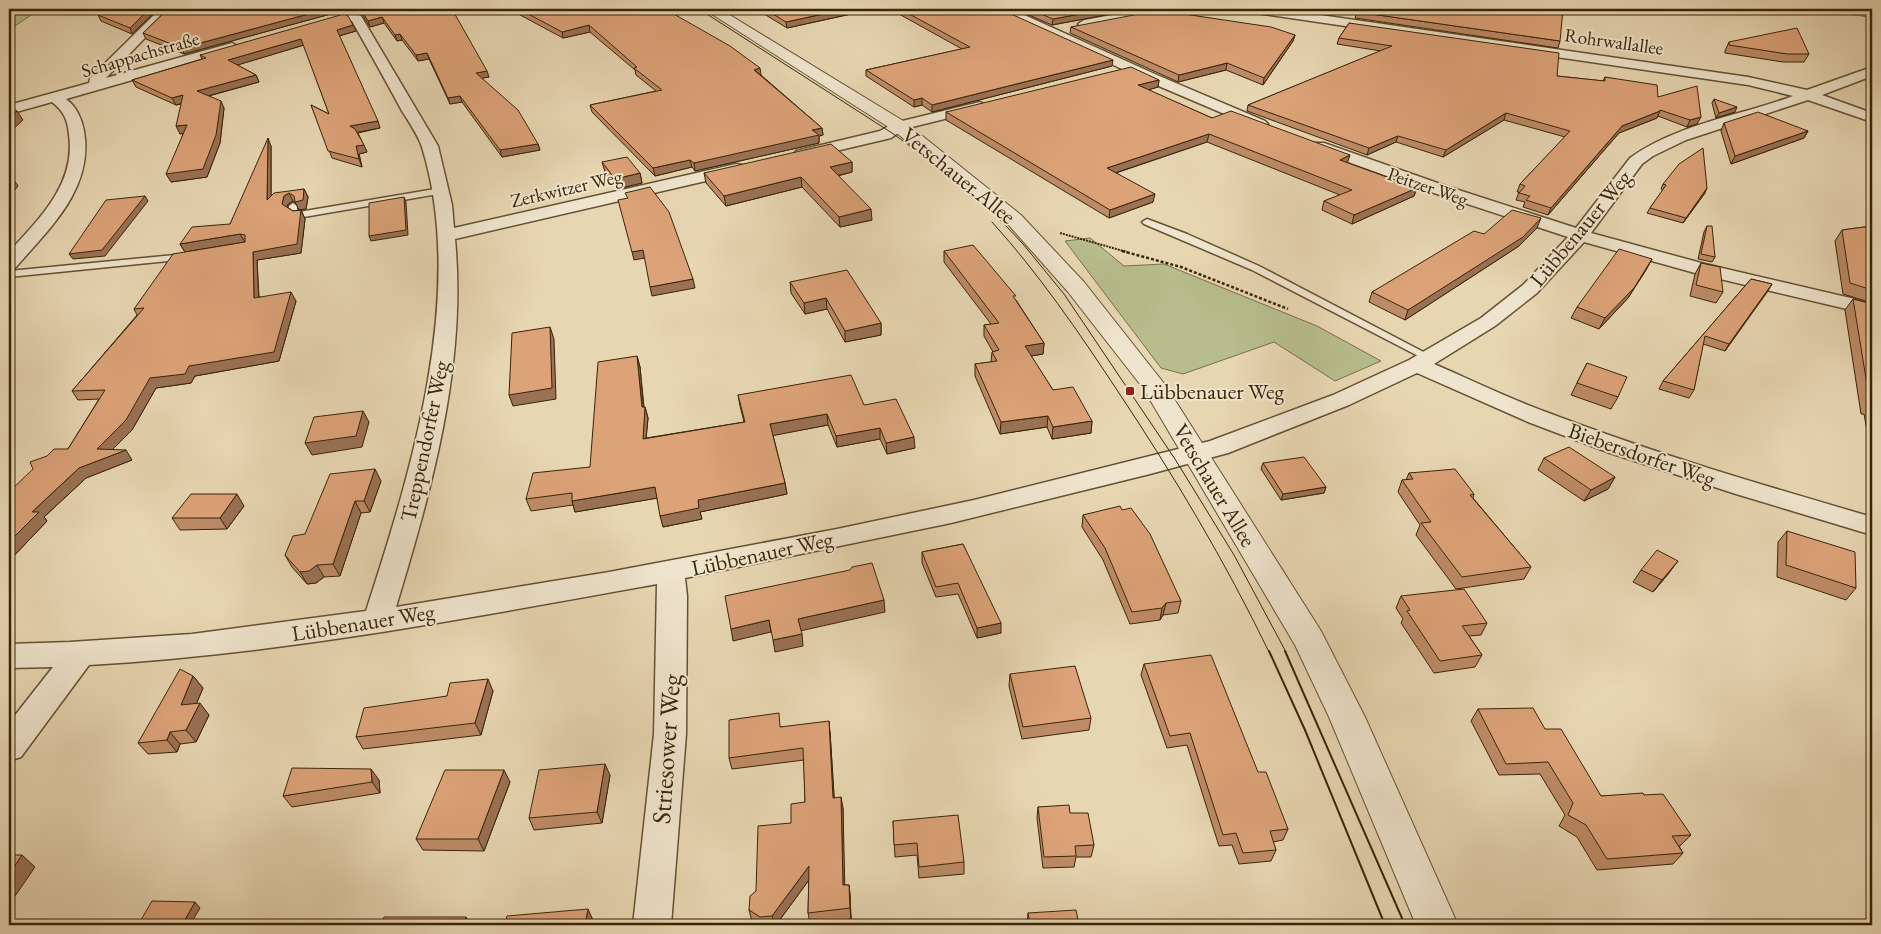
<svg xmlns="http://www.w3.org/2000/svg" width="1881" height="934" font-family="'EB Garamond',serif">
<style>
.green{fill:#b7bd8c;stroke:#78714a}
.water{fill:#98b7b3;stroke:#727d6e}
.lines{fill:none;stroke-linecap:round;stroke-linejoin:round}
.service-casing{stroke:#645132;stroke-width:3}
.minor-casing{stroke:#645132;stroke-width:3}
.tertiary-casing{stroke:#645132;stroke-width:2}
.path-far1{stroke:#392507;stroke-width:2;stroke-dasharray:2 1;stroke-linecap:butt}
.path{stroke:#392507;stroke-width:2.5;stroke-dasharray:3 2;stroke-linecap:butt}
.service{fill:#efe4cd;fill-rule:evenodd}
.minor{fill:#efe4cd;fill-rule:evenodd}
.tertiary{fill:#efe4cd;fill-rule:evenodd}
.tram-far1{stroke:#392507;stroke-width:1}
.tram{stroke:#392507;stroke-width:2}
.wall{fill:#bd8b67;stroke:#392507}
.shaded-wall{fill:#9a7154;stroke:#392507}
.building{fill:#dca278;stroke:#392507}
.poi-dot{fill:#8f2418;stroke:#efe4cd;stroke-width:2}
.labels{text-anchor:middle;stroke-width:4;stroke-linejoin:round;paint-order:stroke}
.far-street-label{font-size:19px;fill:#392507;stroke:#efe4cd}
.street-label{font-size:22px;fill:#392507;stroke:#efe4cd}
.poi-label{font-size:22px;fill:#392507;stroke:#efe4cd;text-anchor:start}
.near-street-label{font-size:26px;fill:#392507;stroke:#efe4cd}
</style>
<rect width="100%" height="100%" fill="#e7d6b2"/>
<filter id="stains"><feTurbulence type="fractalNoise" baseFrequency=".004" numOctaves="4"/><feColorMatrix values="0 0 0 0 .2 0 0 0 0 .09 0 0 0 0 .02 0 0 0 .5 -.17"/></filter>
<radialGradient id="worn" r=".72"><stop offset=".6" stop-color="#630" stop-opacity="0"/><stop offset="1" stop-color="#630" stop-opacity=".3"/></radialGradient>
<!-- green -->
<path class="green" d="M9,9h31l-31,21z
M1090,238l34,28 40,-2 153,62 64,35 -46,20 -61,-39 -91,32 -22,-6 -96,-127z"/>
<!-- water -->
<path class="water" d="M1670,9h202v9c-66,-14 -135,-4 -202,-9z"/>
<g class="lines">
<defs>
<path id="service" d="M441,188l4,3 -1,2 -146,25 -10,-5 1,-7 4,-3 4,3v6h2z
M1147,219l40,15 72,32 176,92 -5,3 -4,-1 -174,-90 -108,-46 -2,-2z
M185,254l3,1v4l-179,18v-6z"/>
<path id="minor" d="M160,9h13l-67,69 126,-35 7,4 -2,3 -171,49c10,7 16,20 18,32 10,57 -34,97 -68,136l-7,2v-17c30,-33 67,-68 60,-117 -1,-14 -5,-24 -17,-33l-43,12v-9l80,-22 1,-5z
M996,9h15l146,66 108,46 3,3 -3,3h-10l-108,-46z
M1146,9h24l-6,4 -80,15 -6,-4 6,-4z
M1250,9h29l469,68 59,13 65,-23v9l-50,19 50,18v9l-64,-22 -122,40 -33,16 -11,8 -51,69 114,31 167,39v12l-177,-42 -111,-31 -47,51 -42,33 -61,38c37,16 74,34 112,48 107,41 216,73 326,105v18l-136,-41 -126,-41 -82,-31 -111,-49 -68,32 -121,48 -78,21 -199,49 -266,55 2,18 -1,138 -15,191h-38l21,-191 3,-150c-188,34 -376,70 -568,81l-68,92 -12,4v-38l44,-56 -44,1v-24l61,-2 122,-8 174,-23c45,-139 101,-318 56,-464 -4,-12 -13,-25 -20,-36 -16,-30 -33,-60 -50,-90l-10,-6 2,-3 4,-1 13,5 77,130 14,59 2,23 282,-64 6,1 2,4 -2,4 -6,1 -281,65c12,125 -23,249 -59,368l213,-35 228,-43 137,-29 236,-59 123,-46 76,-35 72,-42 42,-33 45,-48 -134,-44 -122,-44 -2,-3 2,-3h12l122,43 130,42 54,-70c47,-34 109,-42 163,-62l-45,-11 -492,-72z
M980,102l7,4 -2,3 -81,20 -13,9 -89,21 -8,-5 2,-3 84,-20 14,-8z"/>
<path id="tertiary" d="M704,9h16l185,113 116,93 63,67 82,104 155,245 44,86 93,208h-42l-87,-208 -34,-72 -152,-257 -75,-96 -61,-69 -114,-93z"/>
</defs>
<!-- service casing -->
<use href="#service" class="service-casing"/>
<!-- minor casing -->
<use href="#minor" class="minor-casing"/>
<!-- tertiary casing -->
<use href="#tertiary" class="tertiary-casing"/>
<!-- path-far1 -->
<path class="path-far1" d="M1060,233l67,19"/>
<!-- path -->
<path class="path" d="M1122,251l59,16 107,42"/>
<!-- service -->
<use href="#service" class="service"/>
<!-- minor -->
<use href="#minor" class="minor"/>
<!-- tertiary -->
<use href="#tertiary" class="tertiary"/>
<!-- tram-far1 -->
<path class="tram-far1" d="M699,9l193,124 54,39 46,39 31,33 41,50 111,165 59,96 52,97
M992,222c47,52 86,109 125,168 56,84 108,171 152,262"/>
<!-- tram -->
<path class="tram" d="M1269,651l36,79 80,195
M1285,651l120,274"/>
</g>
<!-- wall -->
<path class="wall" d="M105,9h53l-26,25 -31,-13 -3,-6z
M168,9h181l-165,45 -38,-15 -3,-6z
M365,9l124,68 -7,1 56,66 2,6 -38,7 -40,-55 -12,2 -21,-45 -11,2 -16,-21 -5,1 -13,-18 -14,4 -7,-11 -2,-6z
M509,9h156l96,66 61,53 1,7 -4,1v7l-124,28 -3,-4 -37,9 -63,-64 -2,-7 66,-14 -20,-16 -1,-5 -45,-38 -27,6z
M756,9h118l-87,19z
M890,9h110l112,57 -180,46 -10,-7 -8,2 -48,-31v-6l96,-21z
M1015,9h122l-85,16z
M1357,12l203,29 -2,7 -203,-30z
M1181,13l114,22 -2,6 -30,44 -37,-15 -48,12 -108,-49 1,-6z
M1349,23l208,53 46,5 2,-4 53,20 39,27 -10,3 -29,-11 -1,2 -38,15 -71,82 -25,-8 2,-5 -9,-2 3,-8h-2l3,-8 45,-47 -61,-17 -61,37 -47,-15 -29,13 -120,-44 1,-6 133,-54 -44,-7 2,-6z
M356,31l-17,5 41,92 -22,5 9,19 -8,2 3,13 -30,-9 -21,-53 18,9 -25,-69 -67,20 19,10 3,7 -50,14 15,12 -4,35 -13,34 -36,5 12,-49 -3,1 1,-30 -5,1 -40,-18 -4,-7 70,-21 -2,-4z
M1729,42l80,12 -5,8h-21l-58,-9v-2z
M1159,80l-1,7 -10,3 64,28 136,45 69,25 -3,8 -62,28 -30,-14 2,-9 16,-6 -133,-53 -91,31 37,29 -44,16 -163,-98v-8z
M1714,99l21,13 -19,6 -4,-15z
M1724,123l84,8 -4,7 -73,26 -10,-33z
M271,146v50l33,-7 4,8 -2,12 -7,1 -3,-7 -3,-2 -5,3 -1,3 6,4 8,-1 4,9 -4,34 -44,7 2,37 37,4 -17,60 -84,15 -4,7 -35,5 -24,42 -19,19 19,11 -46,18 -42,39 3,4 -37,39h-1v-68l59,-43 31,-50 -21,1 -6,-9 65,-76 -3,-6 51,-57 -5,-8 50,-20z
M602,162l38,11 2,10 -25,6 -12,-17z
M852,162v10l-14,4 34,44 -32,7 -38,-40 -76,19 -20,-23 -2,-10z
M1663,184l42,9 -22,30 -36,-10 3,-5 13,-18 -2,-1z
M1707,226l8,31 -3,5 -14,-3 6,-27z
M1872,226v77l-29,-9 -8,-53 7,-11z
M1537,228l-18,18 -114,74 -36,-18 3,-10 112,-58z
M944,251l72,49 28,43 -1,11 -12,2 22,34 39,31 -1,12 -39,6 -5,-12 -47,7 -25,-58v-12l16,-2 1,-10h1l-9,-16v-11l7,-1 -47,-62z
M1652,259l-6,11 -18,28 -29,31 -28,-11 6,-11z
M1701,263l22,29 -7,11 -26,-7 5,-22z
M1751,279l21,5 -47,67 -22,-7 -9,46 -5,8 -30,-9 4,-8z
M790,282l91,41v12l-36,7 -18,-33 -22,5 -14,-21z
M1853,299l19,5v145l-2,-2 -6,-33h-3l-16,-104z
M637,356l3,11 4,40h1l3,11 -2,20 98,-16 -4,-16 -2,-11 126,10 51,43 -28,6 -7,-15 -43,8 -9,-22 -55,10 12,48 2,11 -87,18 2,7 -39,8 -6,-29 -82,14 -2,-7 -42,6 -5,-12 64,-32z
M1587,363l31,34 -7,12 -40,-14z
M1544,458l71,19 -7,12 -24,12 -46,-31z
M1263,463l63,24 -2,6 -43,7 -20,-31z
M1409,473l65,21 -1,4 58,69 -7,12 -68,10 -40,-54 4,-10 -22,-33 4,-12h4z
M381,481l-11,31 -9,1 -21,63 -16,1 -8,6 -9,1 -15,-17 -7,-12 20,-21z
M244,506l-17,23 -47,1 -8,-12z
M1122,510l59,91 -3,12 -15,2 -3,5 -30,4 -27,-64 -21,-33 1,-12z
M1787,531l69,57 -10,12 -69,-23 1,-35z
M963,544l38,89 -24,5 -19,-44 -22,3 -14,-34v-11z
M1641,570l28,3 -16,19 -20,-10z
M1401,596l86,27 -6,12 -12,1 13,19 -7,12 -41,6 -33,-50 2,-4 -7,-11z
M1144,664l114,108 30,57 -5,11 -10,2 3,8 -5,11 -32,3 -7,-19 -13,1 -32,-101 -20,3 -26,-73z
M1010,674l81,44 -2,12 -67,9 -13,-53z
M193,676l10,12 -7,16 13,11 -13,27 -16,2 -3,8 -29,2 -10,-11z
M493,691l-12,44 -118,14 -7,-12 91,-41z
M1478,709l67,20 56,67 43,-1 47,40 -11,11h-1l4,7 -10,11 -76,6 -20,-33 -18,-11 6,-11 -25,-41 -41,1 -28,-54z
M781,727l49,5 4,66 9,10 1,77h5l1,10 1,24 -41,4 -2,-10 1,-33 -33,45h-17l-7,-4 -3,-11 7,-19 35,-68 14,-21 -1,-42 -72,9 -3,-11z
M610,775l-8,48 -68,7 -5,-12z
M379,780l1,13 -88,14 -9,-11z
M510,782l-26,69 -61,-1 -7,-11z
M1038,807l32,6 24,32 -3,12h-15l-2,10 -31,1 -6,-50z
M893,821l71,41v12l-45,4 -2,-23 -22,2z
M1028,913l51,12h-52z"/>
<!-- shaded-wall -->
<path class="shaded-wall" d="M149,9h9l-26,25 -2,-6z
M327,9h22l-165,45 -2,-6z
M846,9h28l-87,19 -1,-6z
M1107,9h30l-85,16 1,-6z
M1175,9h28l-39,8v-6z
M382,17l2,6 -14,4 -2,-6z
M353,25l3,6 -17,5 -2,-6z
M589,25l1,7 -27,6 -1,-6z
M400,34l2,6 -5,1 -2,-6z
M1295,35l-2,6 -30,44 1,-7z
M301,39l3,6 -73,22 -3,-7z
M427,53l2,6 -11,2 -2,-6z
M1113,60l-1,6 -180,46v-7z
M1227,63l-1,7 -48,12 1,-7z
M760,68l1,7 -7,-5z
M487,71l2,6 -12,2 -1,-6z
M256,75l3,7 -59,16 -3,-7z
M1159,80l-1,7 -21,6 1,-8z
M183,95l4,7 -11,3 -4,-7z
M460,96l2,6 -12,2 -2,-6z
M922,98v7l-8,2v-7z
M221,101l3,7 -4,35 -13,34 -36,5 -5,-8z
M1737,107l-2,5 -19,6 3,-5z
M17,111l6,9 -14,13v-15z
M1660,111l-3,7 -38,15 -71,82 3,-7 71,-82z
M1506,113l-2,7 -61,37 3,-7z
M1701,117l-4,7 -10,3 3,-7z
M378,121l2,7 -27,5 -3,-7z
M187,125l4,7 -11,2 -4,-8z
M822,128l1,7 -4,1v7l-124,28 -1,-8z
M1808,131l-4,7 -73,26 4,-8z
M1209,134l-2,8 -101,34 1,-8z
M1398,136l-2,6 -29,13 2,-7z
M268,138l3,8v62l-4,-8z
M538,144l2,6 -38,7 -2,-7z
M364,145l3,7 -8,2 3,13 -3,-8 -3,-13z
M1350,155l-3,9 -7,-4z
M690,160l2,7 -37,9 -2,-8z
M852,162v10l-21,5 -1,-10z
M640,173l2,10 -25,6 -2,-10z
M12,177l6,9 -9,11v-15z
M801,177l1,10 -76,19 -2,-10z
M1417,188l-3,8 -62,28 2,-9z
M1707,188l-2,5 -22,30 3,-5z
M304,189l4,8 -2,12 -7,1 -4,-8z
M289,193l4,8 -5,3 -2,9 -4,-9 2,-8z
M1155,194l-2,8 -44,16 1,-8z
M145,196l3,5 -43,55 -32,3 -4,-5z
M404,197l2,5 2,33 -37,6 -2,-5z
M871,209l1,11 -32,7 -1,-10z
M301,210l4,9 -4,34 -44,7 2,47 -5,-9 -1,-46z
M1541,218l-4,10 -18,18 -114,74 3,-10z
M240,234l5,8 -60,10 -5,-8z
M643,250l2,8 -11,2 -2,-8z
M1652,259l-6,11 -18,28 -29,31 6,-11z
M693,279l2,9 -43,8 -2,-9z
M1772,284l-4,7 -43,60 4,-7z
M291,292l5,9 -17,60 -84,15 -4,7 -35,5 -24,42 -28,28 -7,-9 53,-71 39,-12z
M826,298l1,11 -22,5 -1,-11z
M881,323v12l-36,7v-11z
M550,327l4,12 2,60 -43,7 -4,-11z
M1044,343l-1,11 -18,3v-11z
M637,356l3,11 4,46 1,-6 3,11 -3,32 -2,-11 -1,-32z
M363,411l6,11 -7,25 -50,8 -7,-12z
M827,414l1,11 -57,11 -1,-12z
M1048,416l-1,11 -47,7 1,-12z
M1092,421l-1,12 -39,6 1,-12z
M880,428v11l-43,8 -1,-11z
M914,437l1,11 -28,6 -1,-11z
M126,450l6,10 -46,18 -42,39 3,4 -37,39 -1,-2v-16l23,-30 47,-44z
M375,469l6,12 -11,31 -6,-11z
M1615,477l-7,12 -24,12 7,-11z
M785,483l2,11 -87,18 2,7 -39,8 -3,-11 38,-16z
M655,487l3,11 -83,14 -3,-11z
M1326,487l-2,6 -43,7 2,-6z
M237,494l7,12 -17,23 -7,-11z
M355,501l6,12 -21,63 -7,-12z
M1678,561l-9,12 -16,19 9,-12z
M317,565l7,12 -8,6 -9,1 -7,-12z
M884,600l1,12 -85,19 -2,-12z
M1166,603l-3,12 -3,5 2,-12z
M769,620l2,12 -38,9 -2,-12z
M1001,623v10l-24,5v-10z
M802,634l1,12 -28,6 -2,-12z
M193,676l10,12 -12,29 -10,-12z
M488,679l5,12 -12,44 -6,-12z
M200,703l9,12 -13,27 -10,-12z
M829,721l1,11 5,77 -2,-11z
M170,732l10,12 -3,8 -10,-12z
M605,764l5,11 -8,48 -5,-11z
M371,769l8,11 1,13 -8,-11z
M504,770l6,12 -26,69 -6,-12z
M841,797l2,11 2,87 -2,-10z
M22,855l13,12 -26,38v-31z
M809,866l2,11 -35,48h-1l-3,-9z
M849,885l1,10 1,24 -1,-11z
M195,902l5,6 -10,17h-8z
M588,909l5,11 -1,5h-7z
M466,917l5,8h-8z"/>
<!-- building -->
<path class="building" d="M105,9h44l-19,19 -32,-13z
M168,9h159l-145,39 -39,-15z
M365,9h87l35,62 -11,2 42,37 20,34 -38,6 -40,-54 -12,2 -21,-45 -11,2 -16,-21 -5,1 -13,-18 -14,4 -7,-11z
M519,9h146l65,37 30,22 -6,2 68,58 -10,2 7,5 -125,28 -4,-3 -37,8 -63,-63 72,-15 -28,-22 3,-1 -48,-42 -27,7z
M765,9h81l-60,13z
M900,9h100l113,51 -181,45 -10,-7 -8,2 -48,-30 104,-23z
M1029,9h78l-54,10z
M1165,9h10l-11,2 107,16 24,8 -31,43 -37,-15 -48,12 -108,-48z
M1359,9h54l21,2 1,-2h128l-3,32 -203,-29z
M344,14l4,2 5,9 -16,5 41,91 -28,5 5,3 9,16 -8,1 3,13 -31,-8 -17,-46 18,9 -28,-75 -73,21 28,15 -59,16 24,10 -5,34 -13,34 -37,5 21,-49 -11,1 7,-31 -11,3 -40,-18 74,-22 -6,-3z
M1349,23l210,30 -2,23 48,5v-4l52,8 1,12 39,-11 4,31 -11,3 -30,-10v1l-38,15 -71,82 -25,-8 4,-4 -11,-3 6,-7 -5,-2 50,-53 -64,-18 -60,37 -48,-14 -29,12 -121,-43 144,-59 -53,-8z
M1797,28l12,26h-22l-58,-9v-3z
M1131,67l28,13 -21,5 74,33 19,-7 119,44 -10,5 77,28 -63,27 -30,-14 28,-11 -143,-56 -102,34 48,26 -45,16 -164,-98z
M1714,99l23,8 -18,6z
M9,106l8,5 -8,7z
M1758,112l50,19 -73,25 -11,-33z
M268,138l-1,62 7,-7 30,-4 -1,11 -8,2 -1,-6 -5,-3 -5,3 -2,8 11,7 8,-1 -4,34 -44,8 1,46 37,-6 -17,60 -85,14 -4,8 -35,4 -24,42 -29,29 29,1 -47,18 -47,44h7l-30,30v-50l24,-23 -3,-7 17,-6 7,-7h14l37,-59 -33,1 72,-83 -10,1 39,-55 72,-12v-7l-5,-1 -60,10 12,-17 38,-3z
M831,144l21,18 -22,5 41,42 -32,8 -38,-40 -77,19 -20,-23z
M1703,148l4,40 -21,30 -36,-10 16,-23 -3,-1 16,-20z
M627,157l13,16 -25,6 -13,-17z
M650,187l19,25 24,67 -43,8 -7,-37 -11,2 -14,-52 10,-2 -3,-5z
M145,196l-43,54 -33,4 37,-54z
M404,197l2,33 -37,6v-33z
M1512,210l29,8 -18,19 -115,73 -36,-18 102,-61 10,3z
M1707,226h5l3,31 -14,-3z
M1872,226v64l-22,-7 -8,-53z
M973,245l43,51h-3l31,47 -19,3 28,44 20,-3 19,34 -39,6 -5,-11 -47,6 -26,-58 22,-3 -5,-9 7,-2 -15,-25 15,-2 -55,-72z
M1619,249l33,10 -18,29 -29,30 -28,-11z
M1701,263l19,4 3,25 -27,-7z
M847,270l34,53 -36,8 -19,-33 -22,5 -14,-21z
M1751,279l21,5 -43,60 -24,-8 -11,54 -31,-9z
M1853,299l19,5v99h-2z
M550,327l2,61 -43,7 3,-62z
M637,356l5,51h3l-2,32 102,-17 -7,-27 113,-20 13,30 32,-6 18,38 -28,6 -6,-15 -44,8 -9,-22 -57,10 15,59 -87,17 1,8 -39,8 -5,-29 -83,14v-8l-46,6 7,-26 57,-6 8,-105z
M1587,363l40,14 -9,20 -41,-14z
M363,411l-7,25 -51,7 9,-26z
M1569,447l46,30 -24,13 -47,-32z
M1304,457l22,30 -43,7 -20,-31z
M375,469l-11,32h-9l-22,63 -16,1 -8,6 -9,1 -15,-17 8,-19 12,-2 25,-60z
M1455,469l19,25 -4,1 61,72 -69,10 -41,-54 10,-1 -29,-42 11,-1 -4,-6z
M191,494h46l-17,24h-48z
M1120,506l2,4 9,-2 19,26 31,67 -15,2 -4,5 -30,4 -27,-64 -22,-33z
M1787,531l68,21 1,36 -70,-23z
M963,544l38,79 -24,5 -19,-45 -22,4 -14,-35z
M1657,550l21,11 -16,19 -21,-10z
M872,563l12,37 -86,19 4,15 -29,6 -4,-20 -38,9 -6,-33 125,-26 2,-3z
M1464,589l23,34 -25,3 20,29 -42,6 -33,-50 3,-1 -9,-14z
M1211,655l47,117h8l22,57 -18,2 6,19 -33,3 -7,-20 -13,2 -33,-102 -20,3 -26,-72z
M1075,666l16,52 -68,9 -13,-53z
M180,669l13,7 -12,29 19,-2 -14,27 -16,2 -3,8 -29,3z
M488,679l-13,44 -119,14 8,-29 83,-12 3,-13z
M1533,708l12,21h16l40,67 42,-3 1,2 19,-1 28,41 -19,1 11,17 -76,6 -21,-34 -18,-10 5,-12 -25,-41 -42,2 -28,-55z
M779,713l1,14 49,-6 4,77 8,-1 2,88h6l1,23 -42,5 1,-47 -37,50 -12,1 -11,-7 1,-14 6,-5 2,-65 33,-3v-19l14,-2 -2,-54 -74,10v-38z
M605,764l-8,48 -68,6 10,-48z
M292,768l79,1 1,13 -89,14z
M445,770h59l-26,69h-62z
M1069,805l1,8h18l6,32 -19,1 1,10 -32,1 -6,-50z
M958,815l6,47 -45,5 -2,-24 -23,2 -1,-24z
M9,855h13l-13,19z
M152,901l43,1 -13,23h-44z
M588,909l-3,16h-80l2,-9z
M1076,910l3,15h-49l-2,-12z
M384,917h82l-3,8h-83z"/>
<!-- markers -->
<rect class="poi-dot" x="1125" y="386" width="10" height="10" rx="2.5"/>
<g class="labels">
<!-- far-street labels -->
<g class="far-street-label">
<text transform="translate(1614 41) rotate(8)" y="7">Rohrwallallee</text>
<text transform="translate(140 54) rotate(-16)" y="7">Schappachstraße</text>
<text transform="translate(1428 186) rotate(19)" y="7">Peitzer Weg</text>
<text transform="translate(566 188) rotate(-13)" y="7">Zerkwitzer Weg</text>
</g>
<!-- street labels -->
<g class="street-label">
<text transform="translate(959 175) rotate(39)" y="8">Vetschauer Allee</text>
<text transform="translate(1580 228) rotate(-50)" y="8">Lübbenauer Weg</text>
<text transform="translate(424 441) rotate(-78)" y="8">Treppendorfer Weg</text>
<text transform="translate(1642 454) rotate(19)" y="8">Biebersdorfer Weg</text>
<text transform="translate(1215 485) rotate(59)" y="8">Vetschauer Allee</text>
<text transform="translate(762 553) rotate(-12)" y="8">Lübbenauer Weg</text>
<text transform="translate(363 622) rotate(-9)" y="8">Lübbenauer Weg</text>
</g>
<!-- poi labels -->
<g class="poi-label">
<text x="1140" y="399">Lübbenauer Weg</text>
</g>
<!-- near-street labels -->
<g class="near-street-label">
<text transform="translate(666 749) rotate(-86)" y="9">Striesower Weg</text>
</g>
</g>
<!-- margin -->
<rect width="1881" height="934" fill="none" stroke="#e7d6b2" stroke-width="30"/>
<rect x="10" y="10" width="1861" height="914" fill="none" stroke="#392507" stroke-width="2.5"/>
<rect x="15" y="15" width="1851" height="904" fill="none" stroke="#392507"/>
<rect width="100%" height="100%" filter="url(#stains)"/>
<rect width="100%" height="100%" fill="url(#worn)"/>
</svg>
